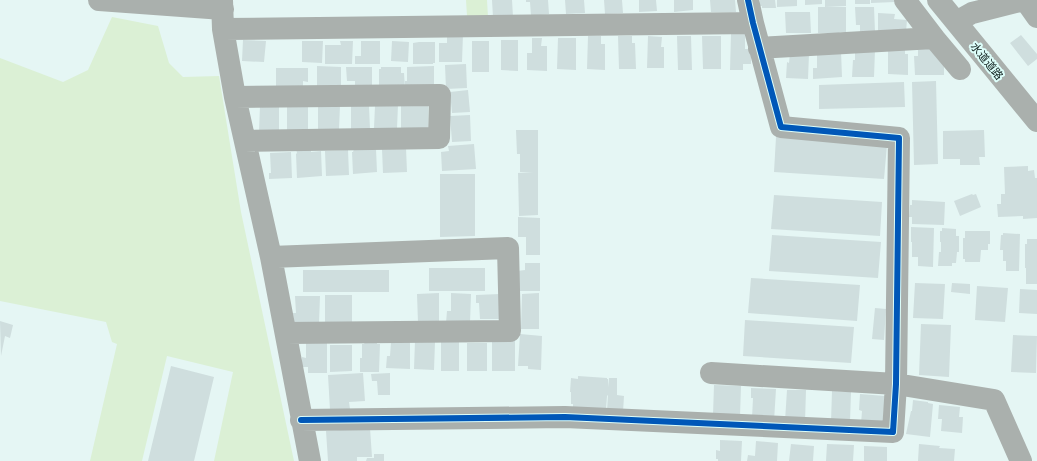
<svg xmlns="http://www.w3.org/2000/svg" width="1037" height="461" font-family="'PT Sans Narrow','Noto Sans JP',sans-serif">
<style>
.green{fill:#dbf0d5}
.building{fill:#cfdede}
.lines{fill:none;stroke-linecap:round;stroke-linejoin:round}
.minor{stroke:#aab0ad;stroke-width:22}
.cycleway-casing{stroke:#ddfefa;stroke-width:8}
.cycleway{stroke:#0057b8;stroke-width:6}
.labels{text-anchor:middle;stroke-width:4;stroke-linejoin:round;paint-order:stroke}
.street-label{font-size:11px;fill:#0c1c1a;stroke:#ddfefa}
</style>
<rect width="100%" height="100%" fill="#e5f6f4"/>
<!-- green -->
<path class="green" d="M466,0h21l1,17 -21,-1z
M112,17l46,9 11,37 14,14 36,-1 22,136 53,249h-80l19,-89 -66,-16 -25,105h-52l27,-117 -5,-2 -6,-20 -106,-21v-243l63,24 25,-12z"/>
<!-- building -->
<path class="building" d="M492,0h20l1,17h-20z
M526,0h22l1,14 -18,2 -1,-14h-4z
M565,0h19l1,13 -19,1z
M604,0h18l1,13 -18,1z
M639,0h17l1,11 -18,1z
M674,0h19v10l-19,2z
M710,0h25l1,12h-25z
M760,0h15l1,8h-14v-2h-2z
M777,0h20v6l-20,1z
M805,0h17v4l-17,1z
M825,0h21v6l-21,1z
M855,0h15v4h-15z
M871,0h24v2l-24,1z
M818,7h28v25h-6l-1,1h-21z
M855,7h19l1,25h-15v-7h-4z
M785,12h25l1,21h-25z
M878,13l17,1 -1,5 13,1 -1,12h-28z
M447,34h16l-1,28h-23v-19h8z
M731,34h14v15h6v15h-8v6h-13z
M1021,35l16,19v5l-9,7 -18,-23z
M588,36h13v8h4v26l-18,-1z
M618,36h14v7h3l1,26h-17z
M648,36l14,1 -1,10h3v21h-17z
M677,36h14l1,34h-14z
M702,36h19v33h-18z
M532,38h10l-1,8h6v25l-20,-1v-17h5z
M558,38h18v32l-19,-1z
M243,40l23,1 -2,21 -22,-1z
M501,40h17v31l-17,-1z
M302,41h21l-1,22 -20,-1z
M340,41h13l-1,23h-27v-19h16z
M361,41h19v23h-25v-8h6z
M392,41l17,1 -1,20 -17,-1z
M472,41h17v31h-17z
M419,42h16v21h-2v1h-20v-21z
M918,48h15l11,10v17h-29l-1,-19h4z
M888,49h17v5h3v21l-20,-1z
M855,50h20l-1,27h-22l1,-17h2z
M817,51h24l1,26 -29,2v-11h4z
M790,53l19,1 -1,25 -22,-1 1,-16 2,1z
M466,64l1,24 -21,1 -1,-24z
M317,66l24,1v21h-24z
M434,66v23l-29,1v-9h2v-14z
M346,67h26v23l-13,1v-6h-4v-4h-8z
M381,67h20v6h3l1,16 -26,-2v-18h2z
M276,68h32v14l-5,-1v8l-27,2z
M936,81l2,83 -24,1 -2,-83z
M904,82l1,25 -86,2v-24z
M468,90l2,22 -18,1 -2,-21z
M428,104v24h-27v-23z
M398,105l-1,23h-23l1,-22z
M260,106h19v26h-20z
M287,106h21v24l-21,1z
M318,106h22l-1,23 -21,1z
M351,106h18l1,23h-19z
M470,115l1,26 -19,1 -2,-26z
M516,130h22v85l-19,1 -1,-43 15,-1h-13v-18h-3z
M984,130l1,27h-6l1,8h-20v-6h-17v-28z
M776,137l111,8 -3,34 -110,-7z
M474,144l2,25 -34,2 -1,-19 8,-1 -1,-5z
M311,148v4l10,-1 1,25 -25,2 -1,-24 1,-1 -1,-4z
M406,148l1,24 -24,1 -1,-24z
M354,149h22l1,23 -24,2 -1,-22h1z
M348,150l1,25 -23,1 -1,-25z
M291,152l1,26 -23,1v-6h2l-1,-20z
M1028,166v5l6,-1 1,8h2v40l-14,1v-3l-25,1 -1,-13h4v-10h4l-1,-27z
M440,174h35v62l-35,1z
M972,194l1,1 3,-1 5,13 -21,9 -6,-15z
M774,195l108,7 -2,34 -109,-7z
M912,200l33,2 -1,23 -32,-1v-7h-3l1,-12h2z
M518,217l22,1v37h-14v-18h-8z
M911,227l23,1 -1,39 -15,-1v-9h-6v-15h-1z
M942,228l14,1v7h3v16h-2l-1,11h-4v3h-14l1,-14h2v-10h-1v-11h2z
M965,231h25v13h-2v6h-7l-1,12h-15v-3h-2v-21h2z
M1003,233l17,1 -1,37h-13v-10h-3v-11h-3l1,-15h2z
M772,235l109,7 -3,36 -109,-7z
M1027,239h10v45h-11v-16h-1v-24h2z
M525,263h15v28h-22l-1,-20 8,-1z
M429,268h56v23h-56z
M303,270h86v22h-86z
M751,278l109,7 -3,36 -109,-8z
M915,283l30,1 -2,35 -30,-1z
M952,283l18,1v10l-19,-2z
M977,286l31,2 -3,34 -30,-2z
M1020,289l17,1v24l-18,-1z
M439,293v30h-21l-1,-29z
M451,293l20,1 -1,29h-24l1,-12h4z
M539,293v36h-18l1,-35z
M500,294v25h-20l-1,-16h-3v-8z
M325,295h27v29h-27z
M295,296h25l-1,28h-25l-1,-11h3z
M875,308l11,1 -2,31 -12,-1z
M745,320l109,7 -3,36 -108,-7z
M0,321l13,4 -3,13 -5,-2 -4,20z
M921,324l30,1 -2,52 -30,-2z
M520,334l22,2 -1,34 -13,-1v-3h-10z
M1013,335l24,1 -1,37 -25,-1z
M504,339h11v32h-23v-29h12z
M441,340h18v31h-18z
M415,341l20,1 -1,28 -20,-1z
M306,342h21v31h-19v-6h-6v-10l4,1z
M365,342h12v2h3l-1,28h-19v-14h2v-14h2z
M391,342h19v27l-24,-1 1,-12h3z
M467,343h20v28h-20z
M330,345h22v26l-22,1z
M171,366l43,11 -20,84h-46z
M363,373l2,28 -16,1 1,7 -20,1 -2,-35z
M390,373v22h-12l-1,-14h-5l-1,-7z
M578,376l29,2v1h1l1,8v-9h8v17l7,1 -1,16 -16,-1 1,-16 -1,1 -1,13 -33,-2v-3h-2v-12h-1l1,-14 7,1z
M714,385l27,1 -1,30 -27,-1z
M751,388l25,1 -2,32 -22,-3 1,-20h-2z
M787,390h19l-1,32 -20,-1z
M832,391l19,1 -1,30h-19z
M860,394l25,2 -2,25 -22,3 1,-13 -3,-1z
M913,400l15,2v1l5,1 -3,33 -24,-3 5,-23h1z
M939,405l21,2 -1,10h4l-1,16 -21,-2 1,-12h-4z
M370,428l2,29h-15v4h-29l-2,-30z
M720,440l22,1 -1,20h-23v-2h-2v-9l4,1z
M756,441l22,2 -1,18h-30l1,-6 7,1z
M791,444l23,2 -1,15h-24z
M827,444l27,1 -1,16h-27z
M919,444l21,2 -1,2 16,1 -1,12h-36z
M864,446l23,1v14h-23z
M374,454h10v7h-18l1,-3h7z"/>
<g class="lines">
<!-- minor -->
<path class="minor" d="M99,0l124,9
M222,0l1,29 12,68 36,160 39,204
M905,0l29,38 26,31
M938,0l99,121
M1025,0l12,17
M956,22l16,-9 52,-13
M223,29l530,-6
M759,48l175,-10
M235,97l205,-2 -1,43 -194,3
M271,257l237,-9 2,83 -224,2
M711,373l185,11 98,16 27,61
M301,420l264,-3 328,15 3,-48 3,-246 -118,-11 -28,-104 -5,-23"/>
<defs>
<path id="cycleway" d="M301,420l264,-3 328,15 3,-48 3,-246 -118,-11 -28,-104 -5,-23"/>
</defs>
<!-- cycleway casing -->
<use href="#cycleway" class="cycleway-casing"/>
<!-- cycleway -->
<use href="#cycleway" class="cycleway"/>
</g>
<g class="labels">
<!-- street labels -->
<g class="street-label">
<text transform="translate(987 61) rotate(51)" y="4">水道道路</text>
</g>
</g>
</svg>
